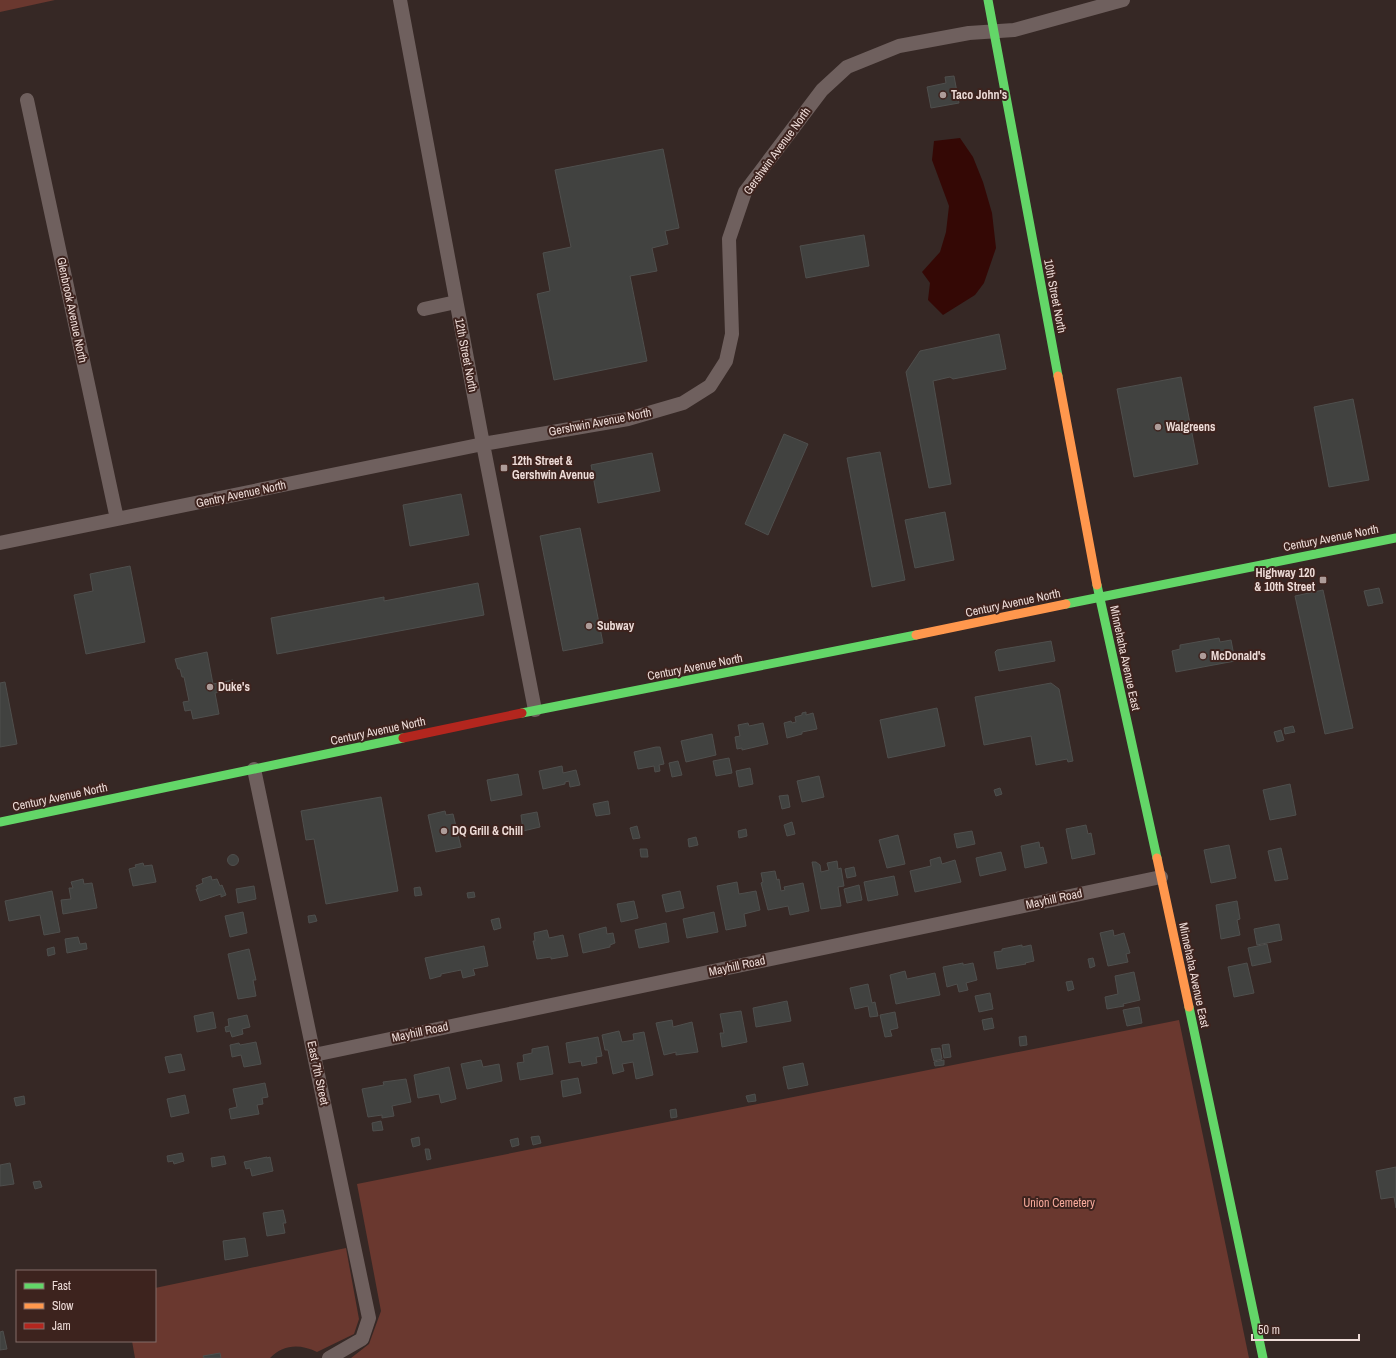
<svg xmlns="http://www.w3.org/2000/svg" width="1396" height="1358" font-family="'Archivo Narrow',sans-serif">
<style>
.green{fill:#6a382f}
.water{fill:#340805}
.building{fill:#414240;stroke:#4f4f4d}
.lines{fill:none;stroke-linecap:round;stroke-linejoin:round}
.street{stroke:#6f605e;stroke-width:14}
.fast{stroke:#63d668;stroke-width:9}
.slow{stroke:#ff974d;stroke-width:9}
.jam{stroke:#b3261e;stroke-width:9}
.poi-dot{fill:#ad9c99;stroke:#3d231e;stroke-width:1.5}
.labels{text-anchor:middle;stroke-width:4;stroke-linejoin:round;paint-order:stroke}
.poi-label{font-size:12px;font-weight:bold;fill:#eddbd7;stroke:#3d231e;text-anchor:start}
.street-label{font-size:12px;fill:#eddbd7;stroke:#3d231e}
.park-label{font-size:12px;fill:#f6a99b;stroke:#3d231e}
</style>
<rect width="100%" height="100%" fill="#362825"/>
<!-- green -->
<path class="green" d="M0,0h55l-55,12z
M1179,1020l70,338h-898l18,-14 12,-33 -24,-127z
M346,1248l13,71 -5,15 -37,18c-17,-8 -33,-8 -47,6h-135l-3,-17h23v-53z"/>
<!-- water -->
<path class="water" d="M960,138l13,19 10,25 9,31 4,35 -12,35 -9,12 -32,20 -15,-15 2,-17 -8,-11 18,-20 6,-20 3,-26 -17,-46 2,-19z"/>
<!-- building -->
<path class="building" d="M954,76l5,27 -28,5 -4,-21 19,-4 -1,-6z
M663,149l16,79 -14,3 3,13 -16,4 5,23 -27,5 17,85 -93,19 -17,-86 13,-3 -7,-38 28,-6 -16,-77z
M864,235l5,31 -63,12 -6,-32z
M999,334l7,35 -53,10 -3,-2 -17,4 18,103 -22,4 -23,-116 14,-21z
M1181,377l17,87 -64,13 -17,-88z
M1353,399l16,81 -40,7 -15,-80z
M784,434l24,10 -40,91 -23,-11z
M880,452l25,128 -33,7 -25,-129z
M652,453l8,38 -62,12 -7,-38z
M461,494l8,41 -59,11 -7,-41z
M945,512l9,48 -39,8 -10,-48z
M580,528l23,115 -40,8 -23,-115z
M130,566l15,76 -59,12 -12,-59 19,-4 -3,-17z
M478,583l6,32 -207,39 -6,-36 113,-21v4z
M1379,588l4,15 -15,3 -4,-15z
M1323,590l30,138 -28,6 -30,-138z
M1219,638l1,4 11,-2 4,21 -59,11 -4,-21 8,-2v-4z
M1051,641l4,20 -56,10 -4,-19 2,-2z
M207,652l6,32 20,-4 2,9 -20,4 4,21 -26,5 -2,-9 -6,1 -2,-9 6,-1 -5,-24h-2l-2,-8h-2l-3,-10z
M5,682l12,62 -17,3v-64z
M1051,683l8,6 14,72 -5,1 -1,-3 -31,6 -5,-29 -47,9 -9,-48z
M937,708l8,38 -57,12 -8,-38z
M806,712v3l7,-2 4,16 -15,3v2l-15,4 -3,-15 7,-2 1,2 4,-1 -1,-5 7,-2v-2z
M748,723l1,3 14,-3 5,21 -26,6v-2l-5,1 -2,-12 5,-1 -2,-11z
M1293,726l2,6 -10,2 -1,-6z
M1281,730l3,10 -7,2 -3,-10z
M712,734l4,21 -30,7 -5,-21z
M656,747h4l4,17 -5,1 1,6 -5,1 -1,-6 -16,3 -4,-17z
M729,758l3,15 -16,3 -3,-15z
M678,761l4,14 -10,2 -3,-14z
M562,766l1,7 13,-3 4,15 -10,2 -1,-6 -4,1v2l-22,5 -4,-18z
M750,768l3,16 -14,3 -3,-16z
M518,774l4,21 -31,6 -4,-21z
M819,776l5,21 -22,5 -5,-21z
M1290,784l6,31 -26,5 -7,-30z
M1000,788l2,6 -6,2 -2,-6z
M788,795l2,12 -8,2 -3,-13z
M381,797l17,94 -72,13 -12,-65 -8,1 -5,-29z
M608,801l2,13 -14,2 -3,-12z
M445,811l1,4 7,-1 8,33 -25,5 -8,-37z
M537,812l3,15 -17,4 -2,-16z
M792,822l3,12 -8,2 -3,-11z
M1086,825l2,9 3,-1 4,21 -23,5 -6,-30z
M637,826l3,12 -7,1 -3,-11z
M746,829l1,7 -8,2 -1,-7z
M972,831l3,13 -18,4 -3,-14z
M898,835l7,29 -18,4 -8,-28z
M696,837l2,8 -9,2 -1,-8z
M1039,842l1,6 3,-1 4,16 -22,5 -4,-22z
M1229,845l7,33 -25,5 -7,-33z
M1281,848l7,31 -13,2 -7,-30z
M640,849h7l1,8h-7z
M1001,852l5,18 -26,6 -4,-18z
M227.5 860a5.5 5.5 0 1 1 11 0a5.5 5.5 0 1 1-11 0Z
M940,857l2,7 13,-4 6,22 -46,10 -5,-21 21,-5 -1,-6z
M837,861l1,8 3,-1 3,18 -6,1 3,19 -20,3 -9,-47h4l4,3 1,7 8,-2 -2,-7z
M143,863l1,3 8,-1 4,17 -23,4 -4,-17 7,-2 -1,-2z
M854,867l2,9 -9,2 -2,-9z
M775,871l2,9 2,-1 2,12 4,-1 -1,-3 19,-4 6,28 -19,4 -2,-9 -20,4 -7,-27 2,-1 -2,-9z
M211,876l1,4 5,-1 3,7 2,-1 4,10 -5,2v-3l-21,7 -4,-12h2l-2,-3 7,-3 -1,-4z
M894,876l4,19 -30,6 -4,-19z
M83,879l1,5 8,-1 5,25 -34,6 -2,-14 10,-1 -2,-11h4l-2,-6z
M737,882l2,12 17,-3 4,19 -16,4 2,12 -20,4 -9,-44z
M859,885l3,15 -15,3 -3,-14z
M254,886l2,13 -18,4 -2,-14z
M420,887l2,8 -7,1 -1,-8z
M52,891l8,41 -16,3 -4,-20 -31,6 -4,-20z
M680,891l4,17 -18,4 -4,-17z
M474,892l1,5 -7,1 -1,-5z
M634,901l4,17 -17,4 -4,-18z
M1237,901l3,18 -3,1 3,15 -19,4 -5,-34z
M243,912l4,21 -17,4 -5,-21z
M714,912l4,20 -31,6 -4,-19z
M315,915l2,6 -8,2 -1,-7z
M499,918l2,10 -7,2 -3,-10z
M666,923l3,19 -30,6 -4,-18z
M1279,924l3,16 -25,5 -3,-16z
M606,927l1,7 6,-1 2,10 -5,2v2l-27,6 -4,-19z
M547,930l2,8 14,-3 5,21 -17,3v-2l-14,2 -4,-18h2l-1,-8z
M1113,930l1,6 10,-3 6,20 -4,1 2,8 -20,4 -8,-33z
M78,937l2,7 6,-1 1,6 -20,4 -2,-14z
M1267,944l4,18 -19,4 -4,-18z
M1022,945v2l9,-2 3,16 -9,2 1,1 -29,5 -3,-17 8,-1v-2z
M484,946l4,20 -15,3 2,6 -12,3 -2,-8 -20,4v2l-11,3 -5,-21z
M54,947l1,7 -7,2 -1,-7z
M249,949l7,31h-3l3,16 -18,3 -10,-45z
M1093,958l2,8 -5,2 -2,-9z
M963,963v2l10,-2 4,17 -11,3 2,7 -9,2 -2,-8 -10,3 -4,-20z
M1247,963l7,30 -20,4 -6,-30z
M905,971l2,8 28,-6 5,22 -44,9 -6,-29z
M1134,972l6,28 -17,4 1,2 -17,3 -2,-12 13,-3 -3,-18z
M1072,981l2,8 -6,2 -2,-9z
M868,984l4,19 3,-1 3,14 -8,1 -2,-11 -13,3 -5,-21z
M990,993l3,16 -14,3 -4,-16z
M787,1001l4,20 -35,6 -3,-19z
M1139,1007l3,16 -15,3 -4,-16z
M741,1011l6,31 -25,5 -2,-14h4l-4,-19z
M213,1012l3,16 -19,4 -3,-16z
M895,1012l3,16 -8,2 2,6 -7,1 -5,-22z
M247,1015l3,12 -8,2 1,5 -11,3 -2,-6 -4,1 -1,-5 4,-1 -1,-7z
M992,1018l2,10 -10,2 -2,-10z
M672,1020l1,7 19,-5 6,30 -22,3v-3l-12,3 -8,-32z
M619,1031l3,11 12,-2 -1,-6 11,-2 9,43 -17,4 -3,-17 -11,2 2,7 -11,3 -5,-24h-3l-3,-15z
M1026,1036l1,9 -7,1 -1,-9z
M598,1037l4,19 -6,1 1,6 -15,3 -1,-5 -12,2 -3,-20z
M256,1042l5,22 -17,3 -3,-12 -9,2 -2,-12 9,-2 1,2z
M949,1044l2,13 -7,1 -2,-13z
M548,1046l5,28 -33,6 -3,-17 7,-1 -1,-7 9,-2v-4z
M940,1048l2,11 -8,2 -3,-12z
M181,1054l4,16 -16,3 -4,-16z
M481,1060l2,7 16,-3 3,17 -35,8 -6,-25z
M944,1060v5l-9,1 -1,-4z
M803,1063l5,22 -20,4 -5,-22z
M449,1067l7,32 -15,4 -2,-9 -21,4 -4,-23z
M578,1078l3,15 -18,4 -2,-16z
M406,1079l5,23 -19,4 2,10 -12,2v-3l-14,2 -6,-28 22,-4 -1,-3z
M265,1083l3,14 -6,1 1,6 -6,1 2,9 -28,5 -2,-10 8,-2 -4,-18z
M755,1094l1,7 -8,1 -2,-6z
M185,1095l4,18 -18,4 -4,-18z
M24,1096l1,8 -9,2 -2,-8z
M676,1109l1,8 -6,1 -1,-8z
M381,1121l2,9 -10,1 -1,-8z
M539,1136l2,7 -8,2 -2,-8z
M419,1137l1,8 -7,2 -2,-8z
M518,1138l1,7 -7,2 -2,-7z
M425,1149h4l2,10 -4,1z
M182,1153l2,8 -10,3 -1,-3 -5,1 -1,-6z
M224,1156l2,8 -14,3 -1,-9z
M267,1157v1l3,-1 3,14 -21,5 -2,-8 -4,1 -2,-7z
M10,1163l4,21 -14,2v-21z
M1396,1167v41l-2,-11 -13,2 -5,-28z
M40,1181l2,6 -7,2 -2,-7z
M283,1210l3,13h-3l2,10 -18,3 -4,-23z
M245,1238l3,18 -23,4 -2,-19z
M3,1331l4,18 -7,1v-18z
M220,1353l1,5h-17l-1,-2z"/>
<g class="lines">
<!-- street -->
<path class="street" d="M400,0l83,444 52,266
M27,100l90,419
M424,309l32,-7
M0,543l483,-99 145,-25 55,-16 27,-17 16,-25 6,-27 -3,-95 16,-47 77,-102 25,-23 52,-21 70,-13 45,-3 109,-30
M254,769l115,549 -7,21 -33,19
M314,1055l847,-178"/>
<!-- fast -->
<path class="fast" d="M988,0l70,376
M1097,585l60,273
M1066,604l330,-66
M522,713l394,-78
M0,822l403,-84
M1189,1007l74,351"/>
<!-- slow -->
<path class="slow" d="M1058,376l39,209
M916,635l150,-31
M1157,858l32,149"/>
<!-- jam -->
<path class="jam" d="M403,738l119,-25"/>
</g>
<!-- markers -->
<g class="poi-dot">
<circle cx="943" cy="95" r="4"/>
<circle cx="1158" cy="427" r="4"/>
<rect x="500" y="464" width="8" height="8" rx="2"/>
<rect x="1319" y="576" width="8" height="8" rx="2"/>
<circle cx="589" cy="626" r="4"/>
<circle cx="1203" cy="656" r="4"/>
<circle cx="210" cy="687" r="4"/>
<circle cx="444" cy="831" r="4"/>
</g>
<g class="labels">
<!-- poi labels -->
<g class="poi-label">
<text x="951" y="99">Taco John's</text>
<text x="1166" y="431">Walgreens</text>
<text x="512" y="465">12th Street &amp;<tspan x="512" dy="14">Gershwin Avenue</tspan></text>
<text x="1315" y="577" text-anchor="end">Highway 120<tspan x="1315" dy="14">&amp; 10th Street</tspan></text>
<text x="597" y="630">Subway</text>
<text x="1211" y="660">McDonald's</text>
<text x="218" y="691">Duke's</text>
<text x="452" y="835">DQ Grill &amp; Chill</text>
</g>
<!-- street labels -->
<g class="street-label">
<text transform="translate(777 151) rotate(-54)" y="4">Gershwin Avenue North</text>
<text transform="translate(1055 296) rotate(79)" y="4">10th Street North</text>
<text transform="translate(72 310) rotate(78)" y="4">Glenbrook Avenue North</text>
<text transform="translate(466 355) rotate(79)" y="4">12th Street North</text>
<text transform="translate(600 422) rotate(-11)" y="4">Gershwin Avenue North</text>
<text transform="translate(241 494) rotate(-12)" y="4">Gentry Avenue North</text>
<text transform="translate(1331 538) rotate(-11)" y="4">Century Avenue North</text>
<text transform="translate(1013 603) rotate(-12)" y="4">Century Avenue North</text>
<text transform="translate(1125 658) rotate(78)" y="4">Minnehaha Avenue East</text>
<text transform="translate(695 667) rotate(-11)" y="4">Century Avenue North</text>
<text transform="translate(378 731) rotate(-12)" y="4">Century Avenue North</text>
<text transform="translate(60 797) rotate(-12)" y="4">Century Avenue North</text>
<text transform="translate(1054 899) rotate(-12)" y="4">Mayhill Road</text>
<text transform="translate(737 966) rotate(-12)" y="4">Mayhill Road</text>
<text transform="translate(1194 975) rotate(78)" y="4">Minnehaha Avenue East</text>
<text transform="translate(420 1032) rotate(-12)" y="4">Mayhill Road</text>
<text transform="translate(318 1073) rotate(78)" y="4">East 7th Street</text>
</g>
<!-- park labels -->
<g class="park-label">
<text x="1059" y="1207">Union Cemetery</text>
</g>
</g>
<!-- legend -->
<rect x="16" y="1270" width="140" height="72" fill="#3d231e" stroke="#836d68"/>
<rect x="24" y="1283" width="20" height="6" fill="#63d668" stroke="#836d68"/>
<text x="52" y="1290" font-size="12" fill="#eddbd7">Fast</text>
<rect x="24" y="1303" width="20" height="6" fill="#ff974d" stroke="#836d68"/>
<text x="52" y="1310" font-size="12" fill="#eddbd7">Slow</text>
<rect x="24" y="1323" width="20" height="6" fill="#b3261e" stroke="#836d68"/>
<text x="52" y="1330" font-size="12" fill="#eddbd7">Jam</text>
<!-- scale -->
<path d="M1252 1334v6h107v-6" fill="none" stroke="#eddbd7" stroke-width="2"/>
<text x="1258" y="1334" font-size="12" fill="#eddbd7" stroke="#3d231e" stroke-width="3" paint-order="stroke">50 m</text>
</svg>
